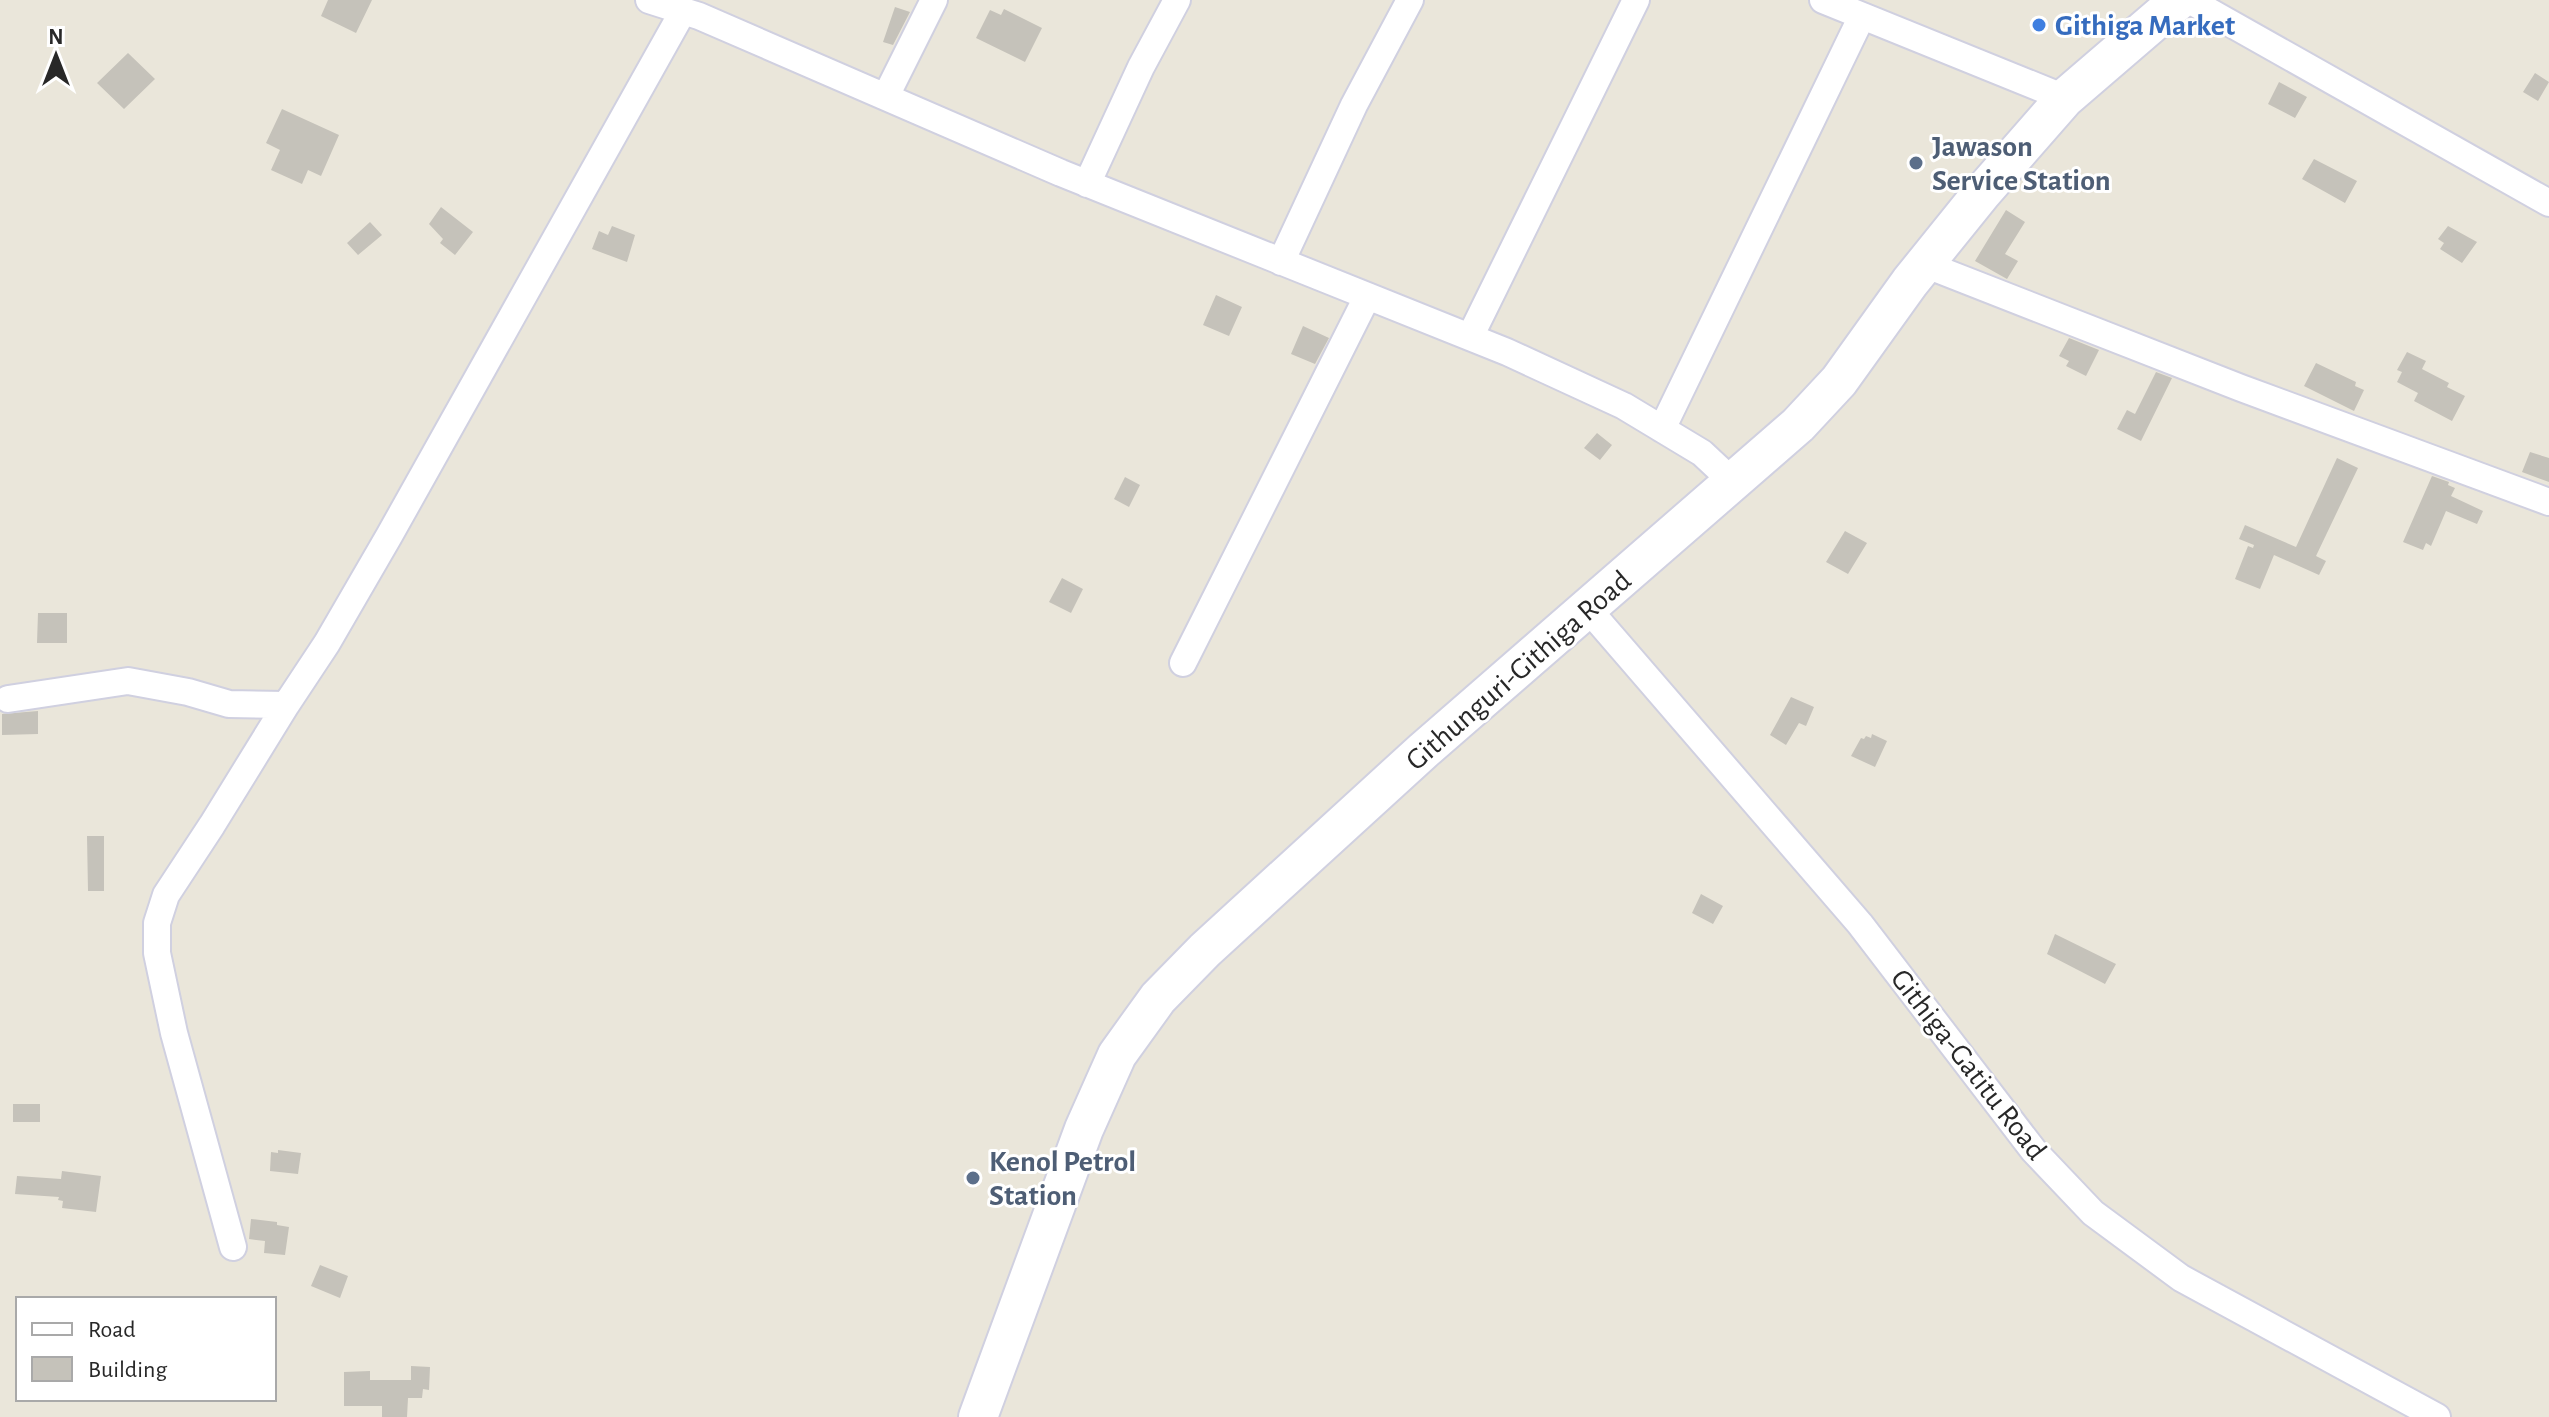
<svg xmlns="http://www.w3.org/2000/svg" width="2549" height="1417" font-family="'Alegreya Sans',sans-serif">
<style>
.building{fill:#c5c2ba}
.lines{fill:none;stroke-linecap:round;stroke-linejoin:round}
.street-casing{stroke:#d0d0e0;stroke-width:30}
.secondary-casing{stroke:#d0d0e0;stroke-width:42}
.street{stroke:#fff;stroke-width:26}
.secondary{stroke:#fff;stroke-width:38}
.shop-dot{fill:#3f7fe0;stroke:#fff;stroke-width:3}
.service-dot{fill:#5c6f8a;stroke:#fff;stroke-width:3}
.labels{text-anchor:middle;stroke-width:6;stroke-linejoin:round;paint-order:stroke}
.shop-label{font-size:30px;font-weight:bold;fill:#366cbe;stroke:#fff;text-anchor:start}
.service-label{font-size:30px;font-weight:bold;fill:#4e5e75;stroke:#fff;text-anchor:start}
.street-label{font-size:30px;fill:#282828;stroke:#fff}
</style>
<rect width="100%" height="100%" fill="#eae6da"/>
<!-- building -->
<path class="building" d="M328,0h44l-16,33 -35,-17z
M895,7l15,5 -17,33 -10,-3z
M1004,9l38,19 -17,34 -49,-24 14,-28 11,5z
M128,53l27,26 -31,30 -27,-26z
M2535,73l14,9 -11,19 -15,-9z
M2279,82l28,15 -12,21 -27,-14z
M282,109l57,26 -18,41 -13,-6 -6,14 -31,-14 9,-20 -14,-7z
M2314,159l43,22 -12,22 -43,-24z
M441,207l32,25 -18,23 -15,-12 3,-4 -14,-15z
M2006,210l19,12 -20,32 13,7 -11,18 -32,-18z
M370,222l12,13 -24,20 -11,-12z
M612,226l23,9 -8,27 -35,-13 7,-18 9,4z
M2448,226l29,16 -15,21 -22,-14 4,-6 -6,-4z
M1216,295l26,12 -13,29 -26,-11z
M1303,326l26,12 -14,26 -24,-10z
M2069,338l30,12 -13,26 -20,-10 3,-5 -10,-5z
M2407,352l19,9 -4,8 27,14 -2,4 18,9 -13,25 -38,-20 4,-8 -21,-11 5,-10 -5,-2z
M2316,363l40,19 -1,4 9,4 -10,21 -50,-25z
M2156,372l16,6 -31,63 -24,-12 10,-19 8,4z
M1597,433l15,12 -12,15 -16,-12z
M2530,452l19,6v24l-27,-10z
M2337,458l21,10 -42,88 10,5 -7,14 -45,-20 -14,34 -25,-10 13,-33 5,2 1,-3 -15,-6 6,-14 51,22z
M2432,476l17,6 -1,3 7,3 -4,8 32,15 -6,13 -31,-13 -15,35 -5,-3 -3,7 -20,-8z
M1125,477l15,8 -11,22 -15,-8z
M1845,531l22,12 -19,31 -22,-12z
M1062,578l21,11 -12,24 -22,-11z
M38,613h29v30h-30z
M1791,697l23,10 -8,19 -7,-3 -13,22 -16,-10z
M38,711v23l-36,1v-21z
M1872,734l15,7 -12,26 -24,-11 10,-18 3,1 2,-3 5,2z
M87,836h17v55h-16z
M1701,894l22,12 -10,18 -21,-11z
M2055,934l61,30 -11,20 -58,-30z
M13,1104h27v18h-27z
M278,1150l23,3 -3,21 -28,-3 1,-19 7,1z
M62,1171l39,5 -5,36 -34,-4 1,-7 -5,-1 1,-3 -44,-3 2,-18 44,3z
M251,1219l26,3v3l12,2 -4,28 -21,-2 1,-12 -16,-2z
M320,1265l28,11 -8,22 -29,-12z
M411,1366l19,1 -1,23 -6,-1 -1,9h-14l-1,19h-25v-11h-38v-34l26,-1v9h41z"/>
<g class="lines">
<defs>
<path id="street" d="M649,0l50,16 362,157 446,179 117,54 78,47 31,29
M1823,0l242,98
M2189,0l360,203
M886,96l48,-96
M1087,184l54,-117 36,-67
M1281,262l73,-157 56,-105
M1924,264l317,124 308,114
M1470,337l166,-337
M1662,429l200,-413
M1588,609l272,315 174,227 59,62 88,65 256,139
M1183,663l184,-366
M8,699l120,-18 60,11 41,12 57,1 41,-62 62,-107 293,-523
M233,1247l-59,-214 -17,-80v-30l9,-28 46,-70 74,-120"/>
<path id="secondary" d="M978,1417l106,-288 33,-74 41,-57 47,-48 219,-200 374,-325 41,-44 71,-99 71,-88 84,-96 114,-98"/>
</defs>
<!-- street casing -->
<use href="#street" class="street-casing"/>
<!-- secondary casing -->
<use href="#secondary" class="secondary-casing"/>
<!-- street -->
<use href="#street" class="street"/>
<!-- secondary -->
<use href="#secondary" class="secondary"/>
</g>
<!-- markers -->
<circle class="shop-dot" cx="2039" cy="25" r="8"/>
<g class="service-dot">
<circle cx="1916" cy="163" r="8"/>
<circle cx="973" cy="1178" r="8"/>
</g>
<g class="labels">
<!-- shop labels -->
<g class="shop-label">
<text x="2055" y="35">Githiga Market</text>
</g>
<!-- service labels -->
<g class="service-label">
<text x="1932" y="156">Jawason<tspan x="1932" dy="34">Service Station</tspan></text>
<text x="989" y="1171">Kenol Petrol<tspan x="989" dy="34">Station</tspan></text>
</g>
<!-- street labels -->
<g class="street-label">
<text transform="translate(1518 670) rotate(-41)" y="10">Githunguri-Githiga Road</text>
<text transform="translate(1969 1064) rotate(52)" y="10">Githiga-Gatitu Road</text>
</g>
</g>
<!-- legend -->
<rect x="16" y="1297" width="260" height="104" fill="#ffffff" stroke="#a9a9a9" stroke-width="2"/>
<rect x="32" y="1323" width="40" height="12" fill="#ffffff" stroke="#a9a9a9" stroke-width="2"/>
<text x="88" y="1337" font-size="24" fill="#282828">Road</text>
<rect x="32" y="1357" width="40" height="24" fill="#c5c2ba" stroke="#a9a9a9" stroke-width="2"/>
<text x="88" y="1377" font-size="24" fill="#282828">Building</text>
<!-- north arrow -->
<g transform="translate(56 56)" stroke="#ffffff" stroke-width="6" paint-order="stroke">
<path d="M0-6L14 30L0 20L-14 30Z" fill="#282828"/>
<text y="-12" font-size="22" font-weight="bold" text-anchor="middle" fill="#282828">N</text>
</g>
</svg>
